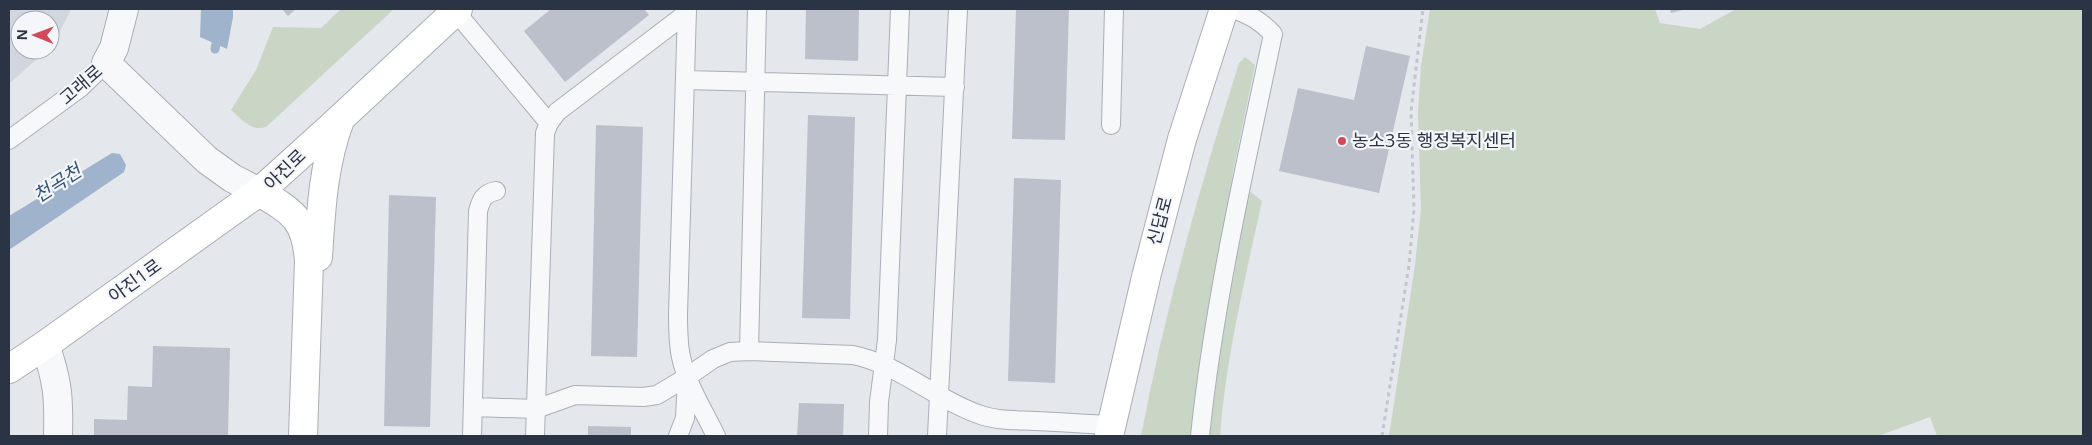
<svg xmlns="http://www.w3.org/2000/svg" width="2092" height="445" font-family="'Open Sans','Noto Sans KR',sans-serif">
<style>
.built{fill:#d2d6de}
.green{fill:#c9d6c5}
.water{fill:#9fb4cc}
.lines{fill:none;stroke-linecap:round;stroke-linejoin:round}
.stream{stroke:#9fb4cc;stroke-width:9}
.building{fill:#bbc0ca}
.lane-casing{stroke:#a9aeb7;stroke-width:20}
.street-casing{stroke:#a9aeb7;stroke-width:30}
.secondary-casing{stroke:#a9aeb7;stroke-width:30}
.path{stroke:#c2c5cb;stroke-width:3;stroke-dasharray:4 4;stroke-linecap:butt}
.lane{stroke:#f7f8fa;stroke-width:18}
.street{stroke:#f7f8fa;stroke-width:28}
.secondary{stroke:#fff;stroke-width:28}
.poi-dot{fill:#d1495b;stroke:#f4f6f9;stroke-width:2}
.labels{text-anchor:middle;stroke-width:4.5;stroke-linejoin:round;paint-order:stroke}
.street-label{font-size:18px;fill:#2b3445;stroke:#f4f6f9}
.poi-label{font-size:18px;fill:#2b3445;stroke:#f4f6f9;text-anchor:start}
.water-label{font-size:19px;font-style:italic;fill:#34527a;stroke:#f4f6f9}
</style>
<rect width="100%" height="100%" fill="#e4e7ec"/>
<!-- built -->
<path class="built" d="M9,9h62l-12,25 -9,12v-26h-30v30h27l-38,34z"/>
<!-- green -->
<path class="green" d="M341,9h53l-128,118c-14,5 -25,-8 -35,-17l25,-40 17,-43 48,1z
M1430,9h225l5,14 40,6 36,-20h347v427h-146l-7,-19 -52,19h-489l26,-171 6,-56 -3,-97 3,-46z
M1245,57l10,8 -23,112 30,24c-17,78 -36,156 -42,235h-79c24,-126 59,-250 98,-373z"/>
<!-- water -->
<path class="water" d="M201,9h32v8l-6,32 -27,-12z
M112,153l8,1 6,11 -2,7 -115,78v-34z"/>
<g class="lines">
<!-- stream -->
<path class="stream" d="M215,49l3,-15"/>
</g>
<!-- building -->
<path class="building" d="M282,9h14l-8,7z
M551,9h93l5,6 -84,67 -41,-51z
M806,9h53l-1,52 -53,-2z
M1016,9h53l-4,131 -53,-1z
M1670,9h16l-15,4z
M1366,46l44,10 -31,137 -100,-22 19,-83 56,12z
M808,115l47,2 -5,202 -48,-1z
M596,125l47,2 -6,230 -46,-1z
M1014,178l47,2 -6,203 -47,-2z
M389,195l47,2 -6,230 -46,-1z
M153,346l77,2 -2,88h-134v-17l33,1 1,-34 24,1z
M799,403l45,1 -1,32h-46z
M588,426l43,1v9h-43z"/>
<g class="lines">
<defs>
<path id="lane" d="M687,9l-9,305c0,15 0,29 3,43 6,28 23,54 35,79
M455,11l94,112
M685,80l270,7
M1111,125l3,-116
M9,140l71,-52 26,-25
M749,351l8,-342
M473,407l63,2 39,-14 68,2 14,-2 30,-18 26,-18 17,-7 19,-1 104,4c45,9 82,44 125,59 18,7 38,6 57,7 25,1 51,3 76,4
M472,436l6,-225c3,-11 6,-18 18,-20
M535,436l10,-303 4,-10 8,-11 130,-99
M678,436l7,-18 2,-38
M878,436l1,-34 8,-62 13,-331
M937,436l21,-427
M1200,436c14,-135 45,-269 73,-402 -12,-13 -23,-19 -40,-25"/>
<path id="street" d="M124,9l-10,39 -8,15 101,97 25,18 27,14
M45,345c13,36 14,54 13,91"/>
<path id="secondary" d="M259,192c34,20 47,27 50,69l-6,175
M318,257c3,-46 5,-92 22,-137
M9,369l36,-24 214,-153 71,-64 128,-119
M1109,436l38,-163 35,-134 42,-130"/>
</defs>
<!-- lane casing -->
<use href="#lane" class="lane-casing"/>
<!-- street casing -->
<use href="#street" class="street-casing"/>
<!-- secondary casing -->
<use href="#secondary" class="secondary-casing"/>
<!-- path -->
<path class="path" d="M1382,436l27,-171 5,-56 -3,-98 12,-102"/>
<!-- lane -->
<use href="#lane" class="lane"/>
<!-- street -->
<use href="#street" class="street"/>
<!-- secondary -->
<use href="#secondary" class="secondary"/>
</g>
<!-- markers -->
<circle class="poi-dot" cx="1342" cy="141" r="5"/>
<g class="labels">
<!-- street labels -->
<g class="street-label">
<text transform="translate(81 85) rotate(-41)" y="6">고래로</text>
<text transform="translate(285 170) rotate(-44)" y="6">아진로</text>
<text transform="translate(1160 221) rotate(-75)" y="6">신답로</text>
<text transform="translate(135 281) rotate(-36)" y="6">아진1로</text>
</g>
<!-- poi labels -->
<g class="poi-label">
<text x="1352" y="147">농소3동 행정복지센터</text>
</g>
<!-- water labels -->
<g class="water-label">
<text transform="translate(57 183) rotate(-33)" y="7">천곡천</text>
</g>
</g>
<!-- border -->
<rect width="2092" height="445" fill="none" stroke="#2b3445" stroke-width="20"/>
<!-- north arrow -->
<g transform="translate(35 35) rotate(271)"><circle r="24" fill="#f4f6f9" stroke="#a4a8b1"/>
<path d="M0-4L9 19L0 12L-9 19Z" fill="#d1495b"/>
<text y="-8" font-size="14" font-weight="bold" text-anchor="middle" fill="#2b3445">N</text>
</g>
</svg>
